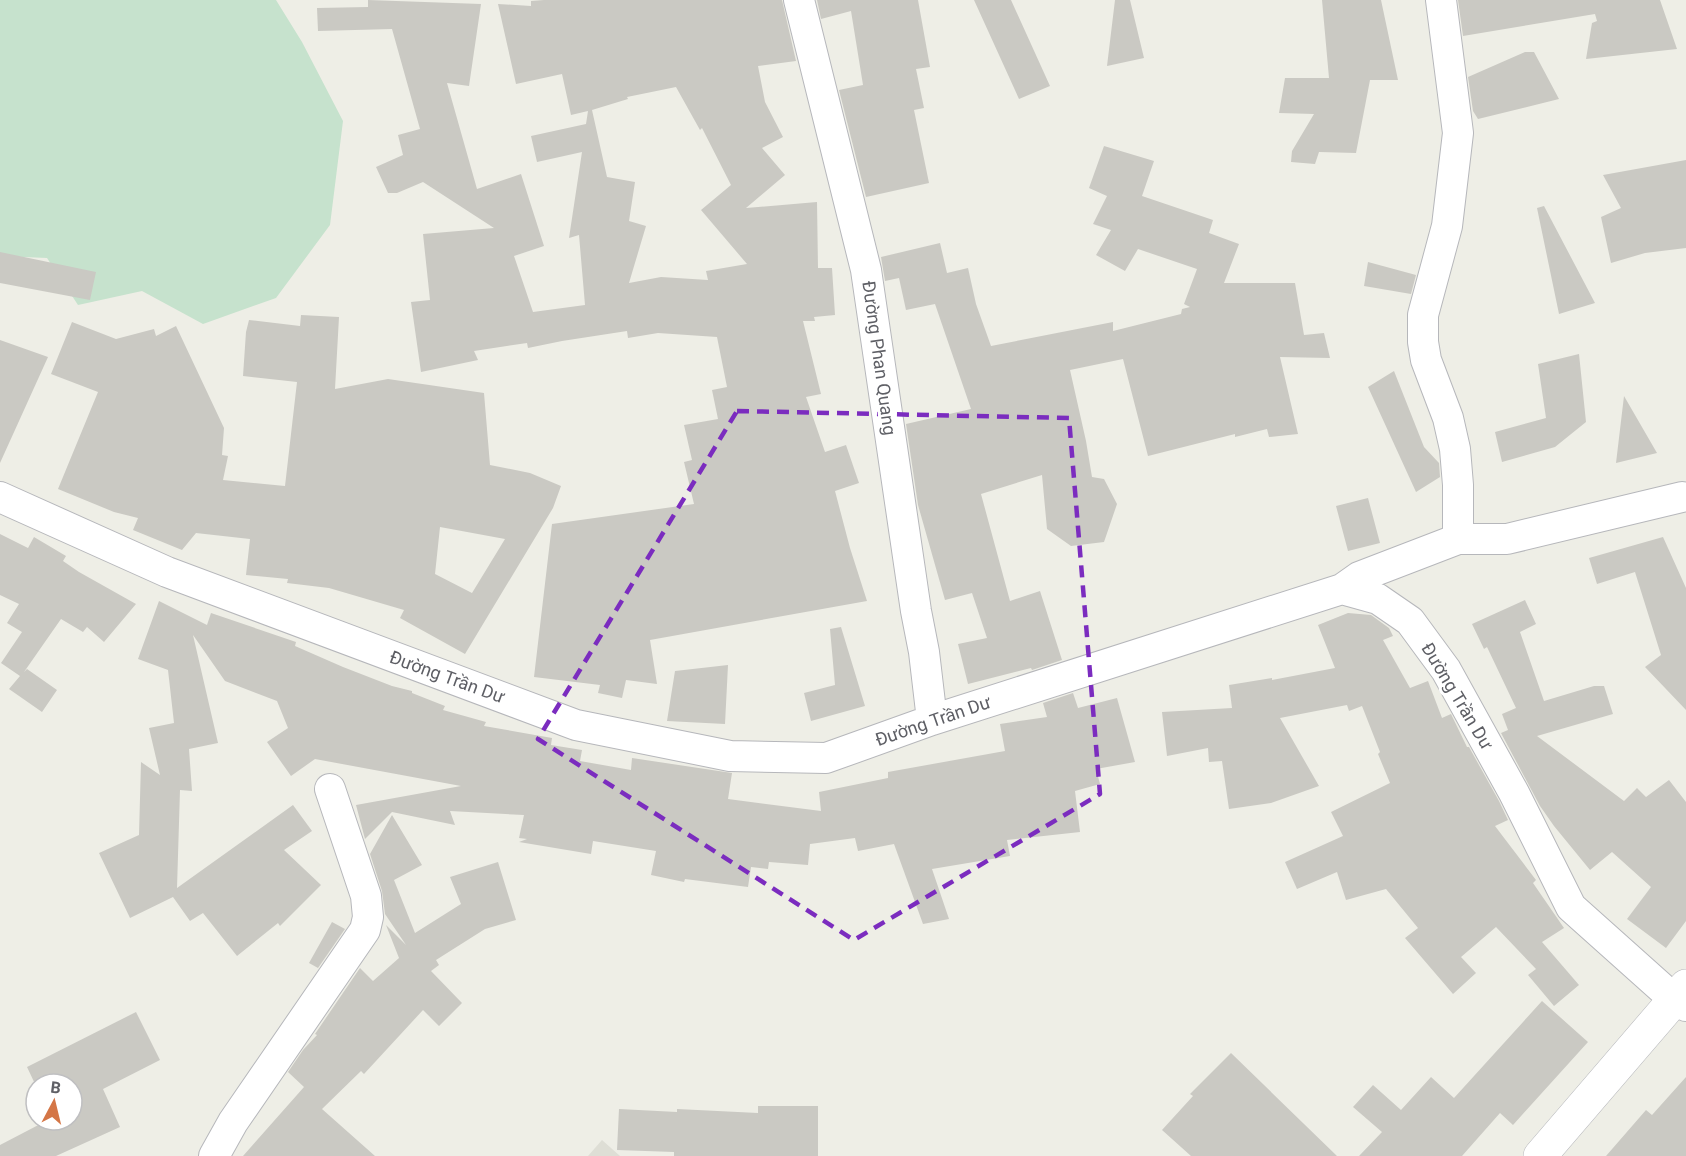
<svg xmlns="http://www.w3.org/2000/svg" width="1686" height="1156" font-family="Roboto,sans-serif">
<style>
.education{fill:#deded5}
.green{fill:#c6e2cd}
.building{fill:#cac9c3;fill-rule:evenodd}
.lines{fill:none;stroke-linecap:round;stroke-linejoin:round}
.minor-casing{stroke:#b6b7bb;stroke-width:32}
.tertiary-casing{stroke:#b6b7bb;stroke-width:34}
.minor{stroke:#fff;stroke-width:30}
.tertiary{stroke:#fff;stroke-width:33}
.marked{fill:none;stroke:#7b2cbf;stroke-width:4.5;stroke-dasharray:12 8;stroke-linejoin:round}
.labels{text-anchor:middle;stroke-width:6;stroke-linejoin:round;paint-order:stroke}
.street-label{font-size:18px;fill:#5e5f65;stroke:#fff}
</style>
<rect width="100%" height="100%" fill="#eeeee6"/>
<!-- education -->
<path class="education" d="M602,1140l18,16h-32z"/>
<!-- green -->
<path class="green" d="M0,0h276l26,42 41,79 -13,104 -54,73 -73,26 -61,-33 -64,14 -31,-47 -47,-2z"/>
<!-- building -->
<path class="building" d="M368,0l113,4 -12,82 -22,-3 30,106 44,-15 23,72 -30,10 19,56 52,-7 -6,-70 -10,3 13,-86 -45,10 -6,-26 55,-12 2,-13 -17,4 -9,-41 -46,10 -18,-80 33,2v-5l13,-1h238l14,61 -38,5 7,36 18,35 -21,11 23,27 -39,33 71,-6 1,66h14l3,47 -21,2 1,4h-12l18,73 -15,3 19,55 21,-7 13,38 -24,8 15,57 17,53 -217,39 7,44 -31,-4 -4,18 -24,-5 2,-8 -66,-8 18,-153 142,-20 -10,-42 8,-2 -8,-35 34,-6 -6,-29 15,-3 -10,-50 -59,-4 -30,5 -1,-7 -65,10 -34,7 -1,-5 -53,8 4,9 -57,12 -10,-70 19,-2 -7,-66 71,-6 -71,-46 -26,11h-9l-12,-26 27,-12 -5,-20 22,-6 -28,-100 -74,2 -1,-23 51,-1zM676,87l24,43 2,-2 29,57 -30,25 46,54 -41,7 2,9 -47,-3 -32,6 17,-57 -17,-5 6,-39 -28,-5 -15,-67 36,-11 -1,-2z
M817,0h101l12,67 -14,2 8,39 -10,2 15,73 -63,14 -27,-107 24,-5 -12,-74 -30,8z
M974,0h37l39,86 -31,13z
M1115,0h15l14,58 -37,8z
M1322,0h59l17,80h-28l-14,73 -37,-1 -4,12 -24,-2 1,-11 22,-37 -35,-1 6,-35h44z
M1458,0h202l17,49 -91,10 6,-36 5,-2 -2,-7 -132,22z
M1525,52h9l25,47 -81,20 -5,-8 -5,-34z
M1104,146l50,15 -12,35 71,24 -4,13 30,11 -15,39h71l9,52 20,-2 6,25 -50,-1 18,77 -29,3 -2,-8 -32,8v-3l-87,22 -25,-97 -53,11 16,71 6,36 12,2 13,25 -13,38 -33,4 -24,-17 -5,-54 -61,19 29,107 30,-10 22,69 -30,10 -1,-2 -63,16 -10,-40 29,-6 -15,-45 -27,7 -27,-95 -12,-81 65,-15 -36,-105 -29,6 -7,-32 -14,3 -4,-24 59,-14 7,30 21,-5 8,36 15,42 122,-24v9l68,-17 1,-5 8,-2 -6,-3 13,-35 -59,-20 -13,22 -29,-16 15,-25 -18,-6 14,-28 -18,-8z
M1686,160v88l-41,5 -34,10 -10,-46 20,-9 -18,-33z
M1544,206l51,97 -36,11 -22,-106z
M0,252l96,20 -6,28 -90,-17z
M1368,262l48,13 -5,19 -47,-8z
M301,315l38,2 -4,72 53,-10 96,14 6,72 40,8 31,13 -8,22 -88,146 -65,-36 4,-8 -75,-22 -42,-5 1,-4 -42,-4 4,-36 -54,-6 -14,17 -49,-20 5,-12 -24,-6 -56,-23 40,-97 -47,-18 21,-52 44,17 38,-10 2,7 20,-10 48,102 -2,27 6,1 -5,24 62,6 12,-104 -54,-6 3,-44 3,-12 51,6zM440,527l65,12 -33,54 -37,-19z
M0,340l48,17 -48,106z
M1579,354l7,68 -31,25 -53,15 -7,-30 51,-14 -8,-54z
M1394,371l30,76 15,16 1,14 -24,15 -48,-105z
M1624,396l33,57 -41,10z
M1368,498l12,45 -32,8 -12,-45z
M0,534l28,14 6,-11 32,19 -3,5 16,11 57,32 -32,38 -17,-15 -4,5 -22,-13 -37,53 3,-3 30,21 -15,22 -33,-23 11,-13 -19,-13 21,-31 -15,-9 12,-19 -19,-9z
M1663,537l23,51v122l-41,-43 16,-12 -26,-83 -38,12 -8,-26z
M1525,600l11,24 -16,8 24,69 50,-15h10l9,28 -76,22 87,65 13,-13 9,9 23,-17 17,22v119l-20,27 -39,-29 24,-32 -39,-35 -22,18 -36,-44 -14,-20 -39,-73 7,-3 -6,-16 14,-6 -29,-61 -3,2 -12,-25z
M159,601l48,24 4,-12 85,29 -1,4 48,21 49,19 20,5v2l33,13 -2,4 43,12 -2,4 68,12 -1,7 31,5 -2,11 51,9 1,-12 100,15 -4,26 93,12 -2,-19 69,-14v-6l117,-21 -5,-27 47,-7 -4,-14 30,-10 5,15 39,-10 18,64 -39,7 4,15 -25,7 5,41 -73,8 3,16 -78,13 17,50 -26,5 -29,-80 -36,7 -3,-13 -45,6 -2,21 -39,-3 -1,7 -17,-2 -3,20 -63,-8 -1,3 -33,-7 5,-24 -63,-10 -2,13 -72,-12 8,-3 -8,-1 5,-23 -74,-4 5,14 -63,-13 -27,27 -9,-34 105,-19 -146,-27 -24,17 -24,-34 21,-14 -11,-27 -52,-20 -32,-46 25,108 -29,6 3,42 -12,-1 -3,98 116,-83 19,26 -28,19 37,35 -41,41 -2,-3 -41,33 -34,-43 -13,8 -17,-24 -43,21 -31,-65 40,-18 2,-73 19,13 -11,-47 25,-5 -6,-53 -30,-11z
M1348,613l23,2 18,13 4,8 -10,4 27,48 18,-7 14,37 9,-4 16,33h2l30,54 9,19 -13,6 41,54 -3,3 31,45 -22,14 37,43 -25,21 -26,-31 8,-6 -40,-42 -35,30 15,16 -23,21 -48,-56 13,-10 -32,-39 -40,11 -9,-28 -40,17 -12,-27 58,-26 -12,-24 59,-29 -12,-29 2,-2 -18,-46 -13,5 -2,-6 -67,13 39,68 -48,17 -42,6 -7,-48 -13,1 -1,-14 -41,8 -5,-44 70,-4 -3,-23 43,-7v2l63,-12 -17,-43z
M841,627l24,79 -54,15 -7,-28 31,-8 -5,-56z
M728,665l-3,59 -58,-3 8,-50z
M392,815l30,50 -28,15 21,53 46,-29 -11,-27 48,-15 18,58 -31,9 -49,31 3,5 -8,6 31,32 -23,23 -16,-16 -59,64 -3,-3 -39,38 53,47h-132l61,-69 -16,-15 15,-22 14,-15 -2,-1 45,-66 13,13 26,-23 -13,-33 20,20 -21,-31 -3,-23 -12,-37z
M332,922l13,7 -27,39 -9,-5z
M1542,1001l46,41 -75,83 -13,-12 -38,43h-103l23,-24 -29,-25 20,-22 28,25 30,-33 23,21z
M136,1012l24,48 -57,29 17,38 -64,29h-56v-11l48,-25h24v-36h-36v2l-9,-19z
M1231,1053l106,103h-146l-29,-26 31,-34 -3,-2z
M1686,1077v79h-80l40,-46 6,5z
M758,1106h60v50h-144v-4l-57,-2 2,-41 58,3v-3l81,4z"/>
<g class="lines">
<defs>
<path id="minor" d="M799,0l67,270 50,341 8,41 8,68
M1441,0l17,133 -11,93 -24,89v27l3,18 22,58 7,31 3,36v54
M0,497l167,75 409,153 154,31 96,2 106,-38 410,-131 36,10 32,22 36,49 68,123 57,114 104,93 11,6
M1342,589l17,-12 99,-38h49l175,-42
M214,1156l19,-34 132,-192 3,-13 -2,-21 -36,-107"/>
<path id="tertiary" d="M1540,1156l146,-170"/>
</defs>
<!-- minor casing -->
<use href="#minor" class="minor-casing"/>
<!-- tertiary casing -->
<use href="#tertiary" class="tertiary-casing"/>
<!-- minor -->
<use href="#minor" class="minor"/>
<!-- tertiary -->
<use href="#tertiary" class="tertiary"/>
</g>
<!-- marked area -->
<path class="marked" d="M737,411l332,7 31,376 -246,146 -316,-201z"/>
<g class="labels">
<!-- street labels -->
<g class="street-label">
<text transform="translate(879 358) rotate(82)" y="6">Đường Phan Quang</text>
<text transform="translate(447 677) rotate(20)" y="6">Đường Trần Dư</text>
<text transform="translate(1457 696) rotate(59)" y="6">Đường Trần Dư</text>
<text transform="translate(933 721) rotate(-19)" y="6">Đường Trần Dư</text>
</g>
</g>
<!-- north arrow -->
<g transform="translate(54 1102) rotate(7)"><circle r="28" fill="#ffffff" stroke="#bfbfc1" stroke-width="1.5"/>
<path d="M0-4.5L10 22L0 15L-10 22Z" fill="#d47646"/>
<text y="-9" font-size="16" font-weight="bold" text-anchor="middle" fill="#5e5f65">B</text>
</g>
</svg>
